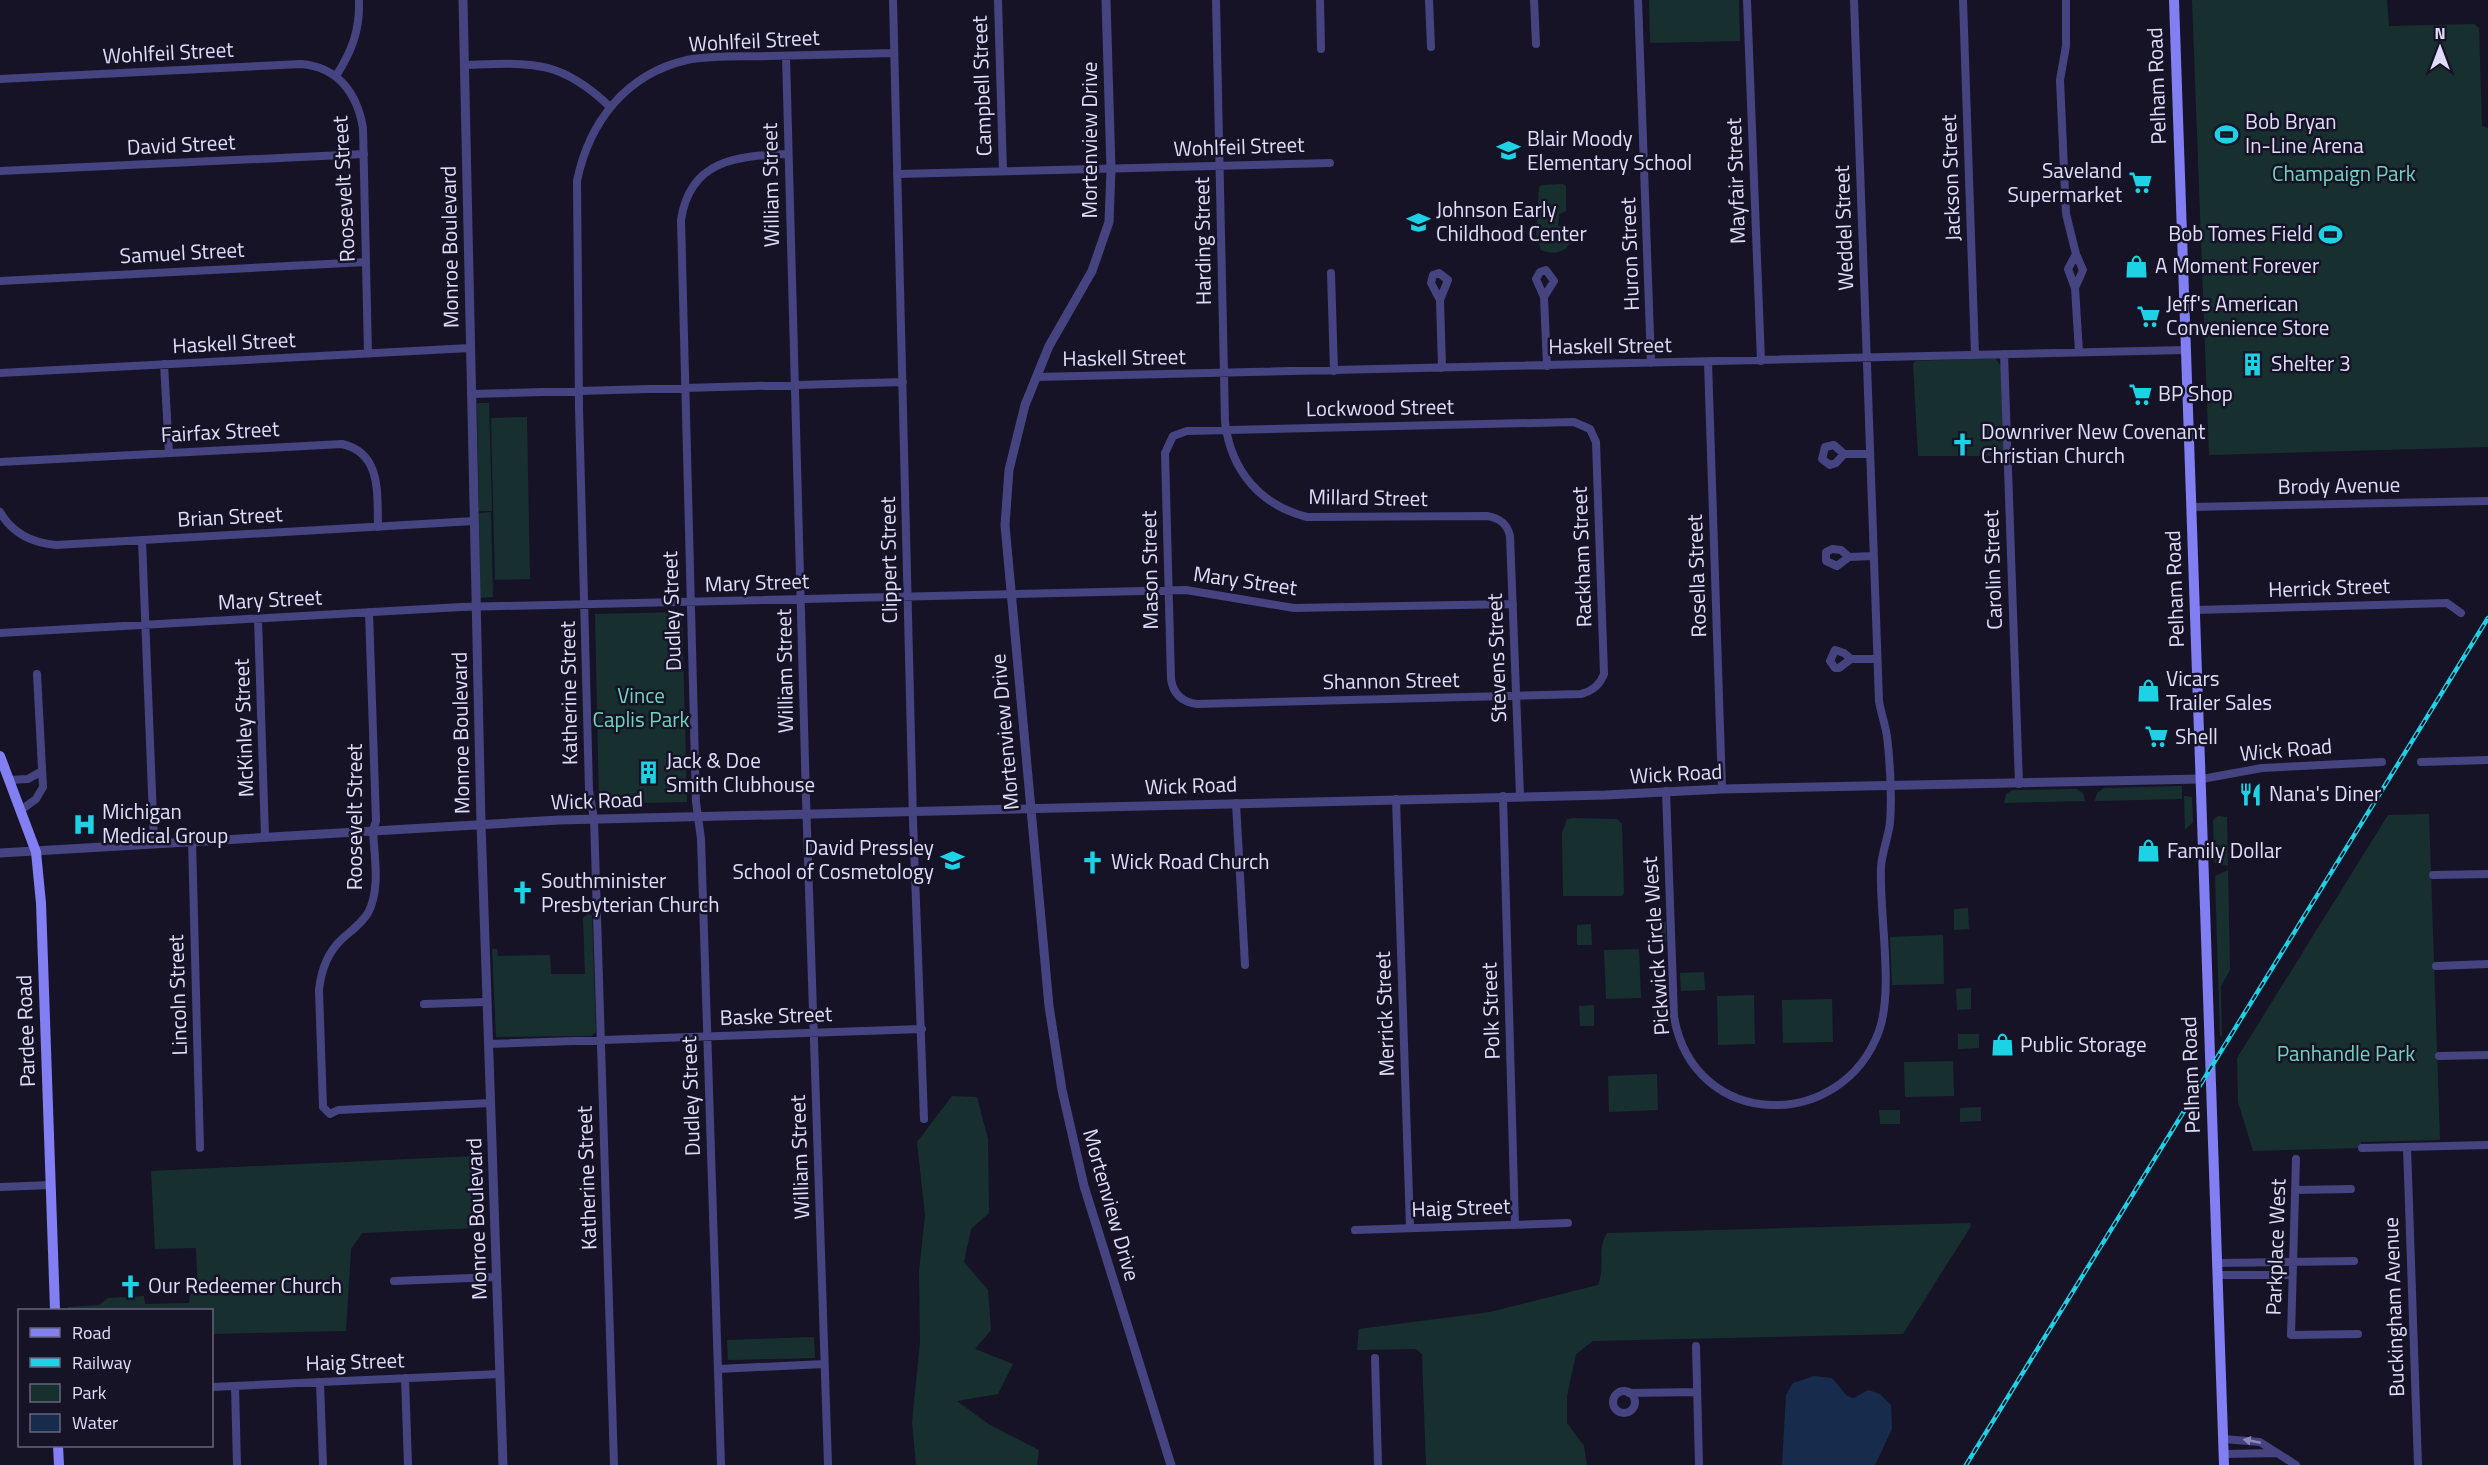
<svg xmlns="http://www.w3.org/2000/svg" width="2488" height="1465" font-family="'Titillium Web',sans-serif">
<style>
.green{fill:#17302f}
.water{fill:#172c4c}
.lines{fill:none;stroke-linecap:round;stroke-linejoin:round}
.minor{stroke:#464381;stroke-width:8}
.tertiary{stroke:#464381;stroke-width:9}
.secondary{stroke:#817ff1;stroke-width:10}
.rail-casing{stroke:#1ed2e6;stroke-width:4.5}
.rail{stroke:#161327;stroke-width:2;stroke-dasharray:7;stroke-linecap:butt}
.oneway{fill:#8b88b8}
.labels{text-anchor:middle;stroke-width:5;stroke-linejoin:round;paint-order:stroke}
.street-label{font-size:21px;fill:#e0ddfb;stroke:#161327}
.poi-label{font-size:21px;fill:#e0ddfb;stroke:#161327;text-anchor:start}
.park-label{font-size:21px;fill:#70d4bb;stroke:#161327}
</style>
<rect width="100%" height="100%" fill="#161327"/>
<!-- green -->
<path class="green" d="M1649,0h90l1,41 -90,2z
M2192,0h195l2,26 85,-2 5,4 3,98 6,2v319l-279,8z
M1563,184l3,2v25l-7,3 -1,12 16,2c0,19 -14,30 -33,22l-5,-14 3,-49 3,-2z
M1995,358l6,8 3,90h-86l-5,-92 2,-3z
M477,403h12l3,108h-13z
M527,417l3,162 -35,1 -4,-162z
M491,512l2,85 -13,1 -1,-85z
M682,612l5,190 -88,2 -4,-190z
M2182,786v13l-87,2 2,-8 7,-5z
M2076,789l7,4 2,8 -81,2 2,-9 7,-4z
M2184,796l8,1 1,25 -8,8z
M2429,814l11,326 -79,2v6l-108,3 -15,-49 -1,-44 151,-243z
M2218,816l9,1 1,49 -14,-4 -1,-42z
M1573,818l44,1 5,5 2,69 -2,3h-59l-1,-63 5,-14z
M2228,870l2,100 -9,16 1,49 -2,2 -5,-161z
M1968,908l1,21 -15,1v-21z
M588,914l4,1 4,117 -5,4 -95,1 -4,-88h5l1,7 52,-1 1,19h34l-2,-56z
M1651,922h15v20l-14,1z
M1591,924l1,21h-15v-20z
M1943,935l1,49 -52,1 -2,-48z
M1639,949l2,49 -35,1 -2,-49z
M1704,972l1,18 -24,1 -1,-18z
M1971,988v21l-14,1 -1,-21z
M1754,995l1,49 -37,1 -1,-49z
M1832,999l1,43 -50,1 -1,-43z
M1654,1003h14l1,20 -14,1z
M1594,1005v21h-14l-1,-20z
M1958,1034h21v14l-21,1z
M1953,1061l1,35 -49,1 -1,-35z
M1657,1074l1,36 -49,2 -1,-36z
M952,1096l25,1 11,42 1,74 -18,16 -7,33 24,28 3,40 -16,19 38,15 -15,30 -41,7 33,24 49,25 -2,15h-121l-4,-43 8,-80 -1,-71 6,-56 -8,-73z
M1981,1107v14l-21,1v-14z
M1879,1110h21v14h-20z
M474,1156l2,72 -114,5 -11,16 -5,82 -134,3v-24h-144v-3l31,-2 9,-7 36,-2 1,8 44,-1 1,-9h8l-2,-46 -41,1 -4,-78z
M1970,1223l1,3 -68,108 -310,7 -17,13 -9,42v27l17,23 3,19h-161l-4,-111 -6,-5 -59,1 2,-21 131,-17 108,-27c8,-20 -2,-34 9,-52z
M814,1337l1,21 -87,2 -1,-20z"/>
<!-- water -->
<path class="water" d="M1814,1376l18,2 15,18 7,2 14,-8 12,4 11,11 1,24 -17,36h-93l4,-70 7,-12z"/>
<g class="lines">
<!-- minor -->
<path class="minor" d="M893,0l20,820 11,299
M998,0l5,171
M1216,0l9,422c6,49 35,83 82,95l180,-1c12,2 20,7 23,20l10,260
M1320,0l1,49
M1429,0l2,47
M1534,0l2,44
M1638,0l13,363
M1747,0l14,361
M1963,0l12,355
M2066,0v46l-6,34 6,134 10,40 7,16 -8,18
M786,56l20,743 22,666
M464,65c66,-2 95,-7 146,42
M336,76c16,-25 24,-46 23,-76
M0,79l301,-15c37,3 56,29 62,64l5,226
M0,171l364,-17
M897,174l433,-11
M2076,254l-8,15 7,19 4,64
M1331,273l3,98
M0,281l366,-19
M1544,297l-8,-18 4,-7 6,-2 8,11 -10,16 3,69
M1440,300l-9,-17 2,-8 6,-2 9,7 -8,20 2,68
M2004,354l15,430
M1708,362l14,427
M164,364l5,89
M0,373l470,-25
M1036,377l1149,-27
M471,394l432,-12
M1574,422l16,7 6,13 8,232c-4,11 -11,17 -23,20l-384,10c-15,-2 -24,-10 -26,-25l-6,-226 8,-17 14,-5z
M1834,445l10,9 -8,9 -6,2 -8,-6 3,-12z
M1844,454h26
M0,462l342,-18c40,9 35,50 36,83
M2191,507l297,-6
M0,512c12,21 33,31 56,33l418,-24
M142,540l12,303
M1849,557l-12,9 -11,-5v-9l6,-3 9,1 8,7 24,-1
M2195,610l252,-7 14,10
M369,612l7,209 -3,9c1,26 8,58 -5,83 -7,11 -17,18 -26,26 -14,13 -21,32 -23,51l4,117 7,7 8,-4 153,-7
M258,619l7,217
M0,633l461,-26 725,-17 108,18 219,-4
M1851,659l-12,9h-4l-5,-7 5,-11 9,3 7,6h26
M2421,762l67,-2
M2202,779l60,-11 120,-6
M9,780l19,-1 14,-8
M1666,791l8,226c20,114 168,116 205,14 15,-42 0,-117 2,-164 1,-15 7,-29 9,-44 2,-28 0,-60 -3,-87 -2,-12 -6,-23 -8,-35l-25,-701
M1503,796l12,429
M1396,799l14,429
M1236,803l9,162
M21,810l15,-11 7,-12 -6,-113
M192,840l8,308
M2433,875l55,-1
M2436,966l52,-2
M424,1004l63,-2
M489,1044l433,-15
M2439,1056l49,-1
M2407,1147l11,318
M2362,1148l126,-3
M2296,1159l-5,176 67,-1
M0,1187l51,-2
M2295,1190l56,-1
M1355,1230l213,-7
M2218,1263l136,-2
M2218,1275h74
M394,1281l103,-4
M1696,1346l3,119
M1375,1358l3,107
M718,1369l106,-5
M405,1378l3,87
M320,1382l3,83
M235,1386l2,79
M212,1387l288,-13
M1613 1402a11 11 0 1 1 22 0a11 11 0 1 1-22 0Z
M1629,1393l68,-1
M2223,1439l37,3 36,23
M2224,1454l53,-1
M614,1465l-20,-646 -5,-29 -10,-382 -2,-227c12,-59 49,-107 110,-121 27,-5 56,-3 83,-4 41,-1 83,-2 124,-3
M721,1465l-20,-626 -5,-37 -15,-582c9,-61 57,-64 107,-66"/>
<!-- tertiary -->
<path class="tertiary" d="M463,0l18,824 22,641
M1106,0l5,169 -2,53 -17,49 -43,75 -24,59 -16,65 -4,55 44,481 13,84 22,96 87,279
M0,853l559,-33 1047,-25 116,-6 480,-10"/>
<!-- secondary -->
<path class="secondary" d="M2174,0l50,1465
M0,756l36,96 5,51 14,407
M58,1446l1,19"/>
<defs>
<path id="rail" d="M1966,1465l522,-847"/>
</defs>
<!-- rail casing -->
<use href="#rail" class="rail-casing"/>
<!-- rail -->
<use href="#rail" class="rail"/>
</g>
<!-- one-way arrows -->
<defs><path id="oneway-solid" d="M-6-.8H1V-3.2L6.5 0L1 3.2V.8H-6Z" transform="scale(1.5)"/></defs>
<use class="oneway" href="#oneway-solid" transform="translate(2252 1441) rotate(-169)"/>
<!-- icons -->
<defs>
<symbol id="stadium-bare" viewBox="-9 -9 18 18"><path d="M0-5a6.5 5 0 1 0 0 10a6.5 5 0 1 0 0-10ZM-3.5-1.8h7v3.6h-7Z" fill="#1ed2e6" stroke="#161327" stroke-width="2.5" paint-order="stroke"/></symbol>
<symbol id="school-bare" viewBox="-9 -9 18 18"><path d="M0-5L7-2L0 1L-7-2ZM-4 1L0 2.5L4 1V4Q0 6-4 4Z" fill="#1ed2e6" stroke="#161327" stroke-width="2.5" paint-order="stroke"/></symbol>
<symbol id="supermarket-bare" viewBox="-9 -9 18 18"><path d="M-6-5.5h2.5l.6 2H6L4.5 2H-2.5L-4.4-4H-6ZM-1.5 3.2a1.3 1.3 0 1 0 .1 0ZM3 3.2a1.3 1.3 0 1 0 .1 0Z" fill="#1ed2e6" stroke="#161327" stroke-width="2.5" paint-order="stroke"/></symbol>
<symbol id="shop-bare" viewBox="-9 -9 18 18"><path d="M-5-2.5h2.3a2.7 3.5 0 0 1 5.4 0H5L5.5 6h-11ZM-1.5-2.5h3a1.5 2.3 0 0 0-3 0Z" fill="#1ed2e6" stroke="#161327" stroke-width="2.5" paint-order="stroke"/></symbol>
<symbol id="building-bare" viewBox="-9 -9 18 18"><path d="M-4-6H4V6H1V3H-1V6H-4ZM-2.5-4.3h1.7v1.8h-1.7ZM.8-4.3h1.7v1.8H.8ZM-2.5-1h1.7V.8h-1.7ZM.8-1h1.7V.8H.8Z" fill="#1ed2e6" stroke="#161327" stroke-width="2.5" paint-order="stroke"/></symbol>
<symbol id="church-bare" viewBox="-9 -9 18 18"><path d="M-1.2-6h2.4v3.5h3.3v2.4h-3.3V6h-2.4V-.1h-3.3v-2.4h3.3Z" fill="#1ed2e6" stroke="#161327" stroke-width="2.5" paint-order="stroke"/></symbol>
<symbol id="restaurant-bare" viewBox="-9 -9 18 18"><path d="M-5-6h1v4h1v-4h1v4h1v-4h1v5L-1.5 .5V6h-2V.5L-5-1ZM5-6V6H3V1.5H1.5Q1.5-4 5-6Z" fill="#1ed2e6" stroke="#161327" stroke-width="2.5" paint-order="stroke"/></symbol>
<symbol id="hospital-bare" viewBox="-9 -9 18 18"><path d="M-5-5h3v3.5h4V-5h3V5h-3V1.5h-4V5h-3Z" fill="#1ed2e6" stroke="#161327" stroke-width="2.5" paint-order="stroke"/></symbol>
</defs>
<g fill-rule="evenodd">
<use href="#stadium-bare" x="2210" y="118" width="33" height="33"/>
<use href="#school-bare" x="1492" y="134" width="33" height="33"/>
<use href="#supermarket-bare" x="2124" y="166" width="33" height="33"/>
<use href="#school-bare" x="1402" y="206" width="33" height="33"/>
<use href="#stadium-bare" x="2314" y="218" width="33" height="33"/>
<use href="#shop-bare" x="2120" y="250" width="33" height="33"/>
<use href="#supermarket-bare" x="2132" y="300" width="33" height="33"/>
<use href="#building-bare" x="2236" y="348" width="33" height="33"/>
<use href="#supermarket-bare" x="2124" y="378" width="33" height="33"/>
<use href="#church-bare" x="1946" y="428" width="33" height="33"/>
<use href="#shop-bare" x="2132" y="674" width="33" height="33"/>
<use href="#supermarket-bare" x="2140" y="720" width="33" height="33"/>
<use href="#building-bare" x="632" y="756" width="33" height="33"/>
<use href="#restaurant-bare" x="2234" y="778" width="33" height="33"/>
<use href="#hospital-bare" x="68" y="808" width="33" height="33"/>
<use href="#shop-bare" x="2132" y="834" width="33" height="33"/>
<use href="#school-bare" x="936" y="844" width="33" height="33"/>
<use href="#church-bare" x="1076" y="846" width="33" height="33"/>
<use href="#church-bare" x="506" y="876" width="33" height="33"/>
<use href="#shop-bare" x="1986" y="1028" width="33" height="33"/>
<use href="#church-bare" x="114" y="1270" width="33" height="33"/>
</g>
<g class="labels">
<!-- street labels -->
<g class="street-label">
<text transform="translate(754 41) rotate(-3)" y="7">Wohlfeil Street</text>
<text transform="translate(168 53) rotate(-3)" y="7">Wohlfeil Street</text>
<text transform="translate(982 86) rotate(-92)" y="7">Campbell Street</text>
<text transform="translate(2157 86) rotate(-92)" y="7">Pelham Road</text>
<text transform="translate(1090 140) rotate(-90)" y="7">Mortenview Drive</text>
<text transform="translate(181 145) rotate(-3)" y="7">David Street</text>
<text transform="translate(1239 147) rotate(-2)" y="7">Wohlfeil Street</text>
<text transform="translate(1951 178) rotate(-92)" y="7">Jackson Street</text>
<text transform="translate(1736 181) rotate(-92)" y="7">Mayfair Street</text>
<text transform="translate(771 185) rotate(-91)" y="7">William Street</text>
<text transform="translate(344 189) rotate(-93)" y="7">Roosevelt Street</text>
<text transform="translate(1844 228) rotate(-92)" y="7">Weddel Street</text>
<text transform="translate(1203 241) rotate(-91)" y="7">Harding Street</text>
<text transform="translate(450 247) rotate(-91)" y="7">Monroe Boulevard</text>
<text transform="translate(182 253) rotate(-3)" y="7">Samuel Street</text>
<text transform="translate(1630 254) rotate(-92)" y="7">Huron Street</text>
<text transform="translate(234 343) rotate(-3)" y="7">Haskell Street</text>
<text transform="translate(1610 346) rotate(-1)" y="7">Haskell Street</text>
<text transform="translate(1124 358) rotate(-1)" y="7">Haskell Street</text>
<text transform="translate(1380 408) rotate(-1)" y="7">Lockwood Street</text>
<text transform="translate(220 432) rotate(-3)" y="7">Fairfax Street</text>
<text transform="translate(2339 486) rotate(-1)" y="7">Brody Avenue</text>
<text transform="translate(1368 498) rotate(1)" y="7">Millard Street</text>
<text transform="translate(230 517) rotate(-3)" y="7">Brian Street</text>
<text transform="translate(1582 557) rotate(-92)" y="7">Rackham Street</text>
<text transform="translate(889 560) rotate(-91)" y="7">Clippert Street</text>
<text transform="translate(1150 570) rotate(-91)" y="7">Mason Street</text>
<text transform="translate(1993 570) rotate(-92)" y="7">Carolin Street</text>
<text transform="translate(1697 576) rotate(-92)" y="7">Rosella Street</text>
<text transform="translate(1245 581) rotate(8)" y="7">Mary Street</text>
<text transform="translate(757 583) rotate(-2)" y="7">Mary Street</text>
<text transform="translate(2329 588) rotate(-2)" y="7">Herrick Street</text>
<text transform="translate(2175 589) rotate(-92)" y="7">Pelham Road</text>
<text transform="translate(270 600) rotate(-3)" y="7">Mary Street</text>
<text transform="translate(672 611) rotate(-92)" y="7">Dudley Street</text>
<text transform="translate(1497 658) rotate(-92)" y="7">Stevens Street</text>
<text transform="translate(785 671) rotate(-91)" y="7">William Street</text>
<text transform="translate(1391 681) rotate(-1)" y="7">Shannon Street</text>
<text transform="translate(569 693) rotate(-91)" y="7">Katherine Street</text>
<text transform="translate(244 728) rotate(-92)" y="7">McKinley Street</text>
<text transform="translate(1005 732) rotate(-95)" y="7">Mortenview Drive</text>
<text transform="translate(461 733) rotate(-91)" y="7">Monroe Boulevard</text>
<text transform="translate(2286 750) rotate(-5)" y="7">Wick Road</text>
<text transform="translate(1676 774) rotate(-3)" y="7">Wick Road</text>
<text transform="translate(1191 786) rotate(-2)" y="7">Wick Road</text>
<text transform="translate(597 801) rotate(-2)" y="7">Wick Road</text>
<text transform="translate(355 817) rotate(-90)" y="7">Roosevelt Street</text>
<text transform="translate(1656 946) rotate(-94)" y="7">Pickwick Circle West</text>
<text transform="translate(178 995) rotate(-92)" y="7">Lincoln Street</text>
<text transform="translate(1491 1011) rotate(-92)" y="7">Polk Street</text>
<text transform="translate(1385 1014) rotate(-92)" y="7">Merrick Street</text>
<text transform="translate(776 1016) rotate(-2)" y="7">Baske Street</text>
<text transform="translate(26 1031) rotate(-92)" y="7">Pardee Road</text>
<text transform="translate(2191 1075) rotate(-92)" y="7">Pelham Road</text>
<text transform="translate(691 1096) rotate(-92)" y="7">Dudley Street</text>
<text transform="translate(800 1157) rotate(-92)" y="7">William Street</text>
<text transform="translate(587 1178) rotate(-92)" y="7">Katherine Street</text>
<text transform="translate(1111 1205) rotate(74)" y="7">Mortenview Drive</text>
<text transform="translate(1461 1208) rotate(-2)" y="7">Haig Street</text>
<text transform="translate(477 1219) rotate(-92)" y="7">Monroe Boulevard</text>
<text transform="translate(2276 1247) rotate(-88)" y="7">Parkplace West</text>
<text transform="translate(2394 1307) rotate(-92)" y="7">Buckingham Avenue</text>
<text transform="translate(355 1362) rotate(-2)" y="7">Haig Street</text>
</g>
<!-- poi labels -->
<g class="poi-label">
<text x="2245" y="129">Bob Bryan<tspan x="2245" dy="24">In-Line Arena</tspan></text>
<text x="1527" y="146">Blair Moody<tspan x="1527" dy="24">Elementary School</tspan></text>
<text x="2122" y="178" text-anchor="end">Saveland<tspan x="2122" dy="24">Supermarket</tspan></text>
<text x="1436" y="217">Johnson Early<tspan x="1436" dy="24">Childhood Center</tspan></text>
<text x="2313" y="241" text-anchor="end">Bob Tomes Field</text>
<text x="2155" y="273">A Moment Forever</text>
<text x="2166" y="311">Jeff's American<tspan x="2166" dy="24">Convenience Store</tspan></text>
<text x="2271" y="371">Shelter 3</text>
<text x="2158" y="401">BP Shop</text>
<text x="1981" y="439">Downriver New Covenant<tspan x="1981" dy="24">Christian Church</tspan></text>
<text x="2166" y="686">Vicars<tspan x="2166" dy="24">Trailer Sales</tspan></text>
<text x="2175" y="744">Shell</text>
<text x="666" y="768">Jack &amp; Doe<tspan x="666" dy="24">Smith Clubhouse</tspan></text>
<text x="2269" y="801">Nana's Diner</text>
<text x="102" y="819">Michigan<tspan x="102" dy="24">Medical Group</tspan></text>
<text x="934" y="855" text-anchor="end">David Pressley<tspan x="934" dy="24">School of Cosmetology</tspan></text>
<text x="2167" y="858">Family Dollar</text>
<text x="1111" y="869">Wick Road Church</text>
<text x="541" y="888">Southminister<tspan x="541" dy="24">Presbyterian Church</tspan></text>
<text x="2020" y="1052">Public Storage</text>
<text x="148" y="1293">Our Redeemer Church</text>
</g>
<!-- park labels -->
<g class="park-label">
<text x="2344" y="181">Champaign Park</text>
<text x="641" y="703">Vince<tspan x="641" dy="24">Caplis Park</tspan></text>
<text x="2346" y="1061">Panhandle Park</text>
</g>
</g>
<!-- legend -->
<rect x="18" y="1309" width="195" height="138" fill="#161327" stroke="#67647c" stroke-width="1.5"/>
<rect x="30" y="1328" width="30" height="9" fill="#817ff1" stroke="#67647c" stroke-width="1.5"/>
<text x="72" y="1339" font-size="18" fill="#e0ddfb">Road</text>
<rect x="30" y="1358" width="30" height="9" fill="#1ed2e6" stroke="#67647c" stroke-width="1.5"/>
<text x="72" y="1369" font-size="18" fill="#e0ddfb">Railway</text>
<rect x="30" y="1384" width="30" height="18" fill="#17302f" stroke="#67647c" stroke-width="1.5"/>
<text x="72" y="1399" font-size="18" fill="#e0ddfb">Park</text>
<rect x="30" y="1414" width="30" height="18" fill="#172c4c" stroke="#67647c" stroke-width="1.5"/>
<text x="72" y="1429" font-size="18" fill="#e0ddfb">Water</text>
<!-- north arrow -->
<g transform="translate(2440 48)" stroke="#161327" stroke-width="4.5" paint-order="stroke">
<path d="M0-4.5L10 22L0 15L-10 22Z" fill="#e0ddfb"/>
<text y="-9" font-size="16" font-weight="bold" text-anchor="middle" fill="#e0ddfb">N</text>
</g>
</svg>
